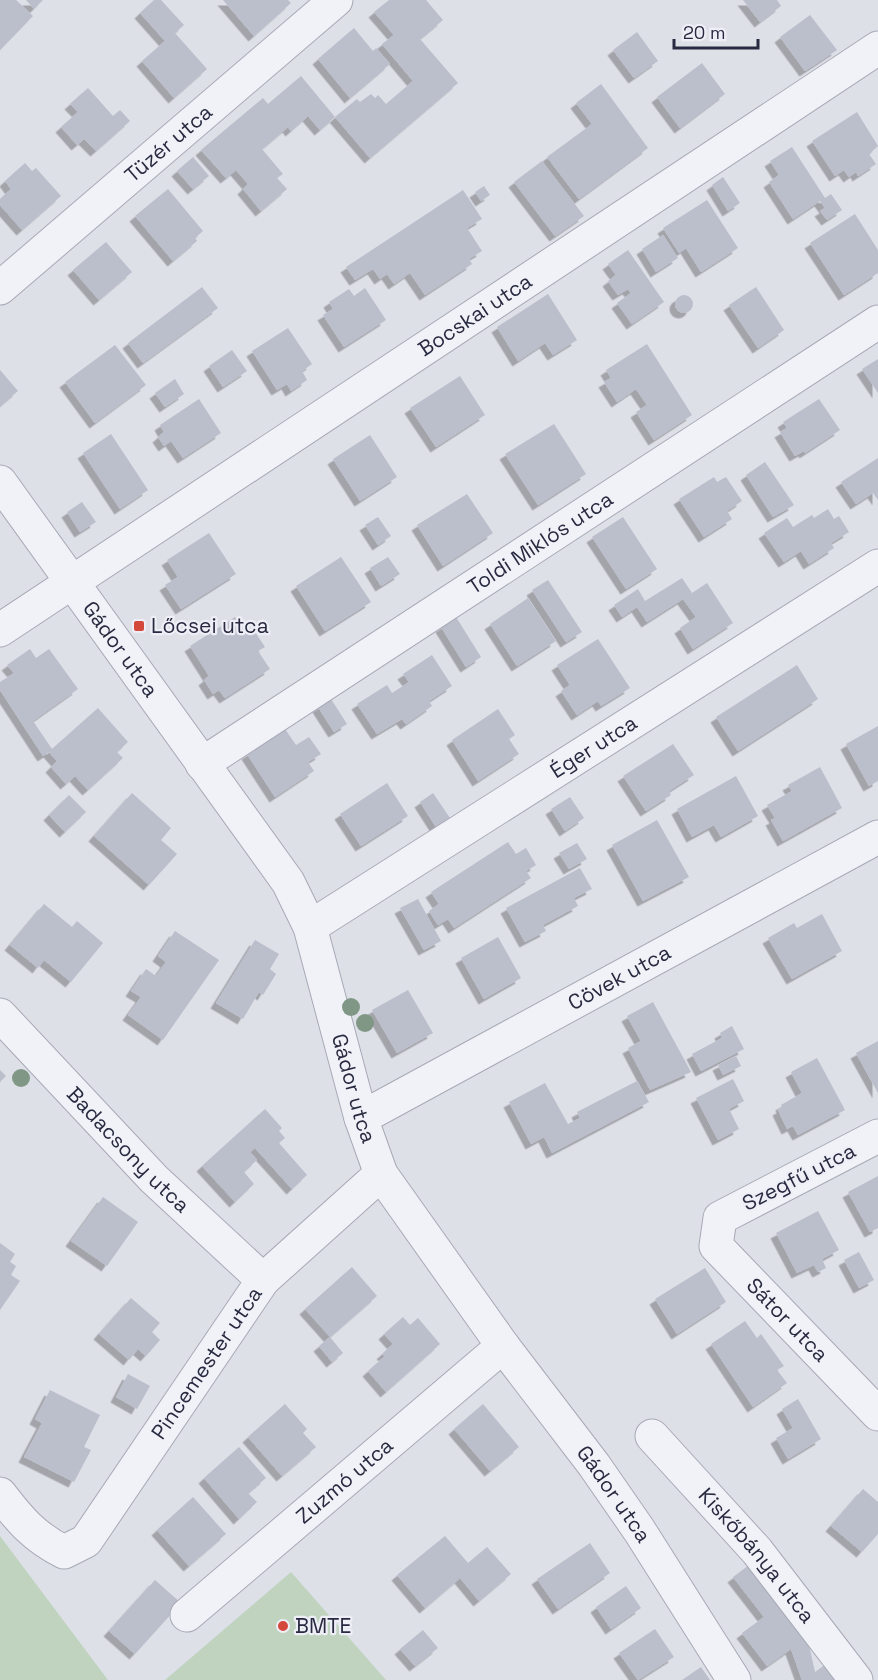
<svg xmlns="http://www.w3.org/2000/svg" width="878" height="1680" font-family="'Space Grotesk',sans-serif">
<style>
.green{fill:#bfd3bf}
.building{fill:#bbbecb;filter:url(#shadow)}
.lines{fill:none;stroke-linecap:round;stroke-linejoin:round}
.minor-casing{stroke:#a7a9b6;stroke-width:35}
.tertiary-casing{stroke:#a7a9b6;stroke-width:35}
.minor{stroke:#f1f2f7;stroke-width:33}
.tertiary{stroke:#f1f2f7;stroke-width:33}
.tree{fill:#809786}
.poi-dot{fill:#d4483c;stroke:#eeeff6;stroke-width:2}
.labels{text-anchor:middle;stroke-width:4.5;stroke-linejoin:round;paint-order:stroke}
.street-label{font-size:21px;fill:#272a40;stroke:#eeeff6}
.poi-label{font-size:21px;fill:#272a40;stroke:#eeeff6;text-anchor:start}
</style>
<defs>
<filter id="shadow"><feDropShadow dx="-5.5" dy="5.5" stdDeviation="0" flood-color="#0004"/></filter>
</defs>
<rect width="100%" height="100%" fill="#dee0e8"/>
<!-- green -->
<path class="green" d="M0,1536l108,144h-108z
M291,1572l95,108h-221z"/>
<!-- building -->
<path class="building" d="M0,0h16l17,16 -33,34z
M26,0h17l-9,9z
M154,0h7l23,25 -9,8 32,36 -33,29 -32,-37 23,-20 -25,-28z
M223,0h65l3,3 -37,33z
M389,0h37l17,20 -23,19 38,44 -88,75 -35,-41 22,-18 3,3 11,-8 4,4 3,-3 8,9 27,-23 -31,-37 12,-9 -20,-23z
M743,0h34l4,6 -21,16z
M810,15l27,35 -32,21 -25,-34z
M354,28l19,23 3,-3 14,16 -40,34 -32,-39z
M637,32l21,29 -24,17 -21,-28z
M702,63l23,31 -45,34 -23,-31z
M301,76l34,41 -15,13 -12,-14 -17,15 -3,-4 -26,22 21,25 -6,4 10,11 -26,22 -18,-22 5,-5 -12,-14 -10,8 -25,-28 62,-52 5,6z
M601,84l47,64 -69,51 -32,-42 45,-33 -16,-21z
M88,88l25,28 7,-6 10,11 -34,30 -12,-12 -7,6 -16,-18 17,-15 -8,-8z
M857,112l21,34 -9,8 7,10 -18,12 -2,-4 -7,5 -5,-7 -9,6 -23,-35z
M792,147l33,51 6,-4 11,16 -15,10 -7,-9 5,-3 -5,-7 -27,18 -24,-37 10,-7 -9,-14z
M193,157l16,19 -16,13 -16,-18z
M542,161l42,55 -29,20 -41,-54z
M25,163l7,8 4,-3 25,28 -39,34 -22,-25v-6l11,-10 -6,-8z
M723,177l17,26 -12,8 -16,-26z
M484,186l6,9 -9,6 -6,-9z
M168,189l35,42 -8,7 2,3 -24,20 -38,-45z
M463,190l19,29 -15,9 15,23 -13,8 3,5 -47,31 -15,-22 -16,11 -7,-10 -7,5 -7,-10 -18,11 -9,-13z
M707,200l31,48 -37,24 -15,-24 -7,5 -16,-25z
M855,214l23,36v23l-34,22 -34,-52z
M663,235l15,23 -22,14 -14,-23z
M106,242l26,30 -33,28 -26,-30z
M628,250l36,52 -32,22 -15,-21 14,-10 -3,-4 -10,6 -10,-14 8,-6 -8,-11z
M202,287l16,21 -75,55 -15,-20z
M756,287l28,43 -26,18 -29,-43z
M365,288l21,32 -42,27 -21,-32 10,-6 -4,-7 20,-13 5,7z
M548,294l29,46 -24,15 -8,-12 -27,18 -21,-34z
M675 304a9 9 0 1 1 18 0a9 9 0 1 1-18 0Z
M288,328l24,36 -10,7 5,9 -16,11 -4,-7 -10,6 -25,-39z
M647,344l45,71 -38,25 -18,-28 11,-7 -11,-16 -19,13 -13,-20 7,-4 -5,-8z
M115,345l31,40 -51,38 -30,-41z
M232,350l15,21 -24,16 -14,-21z
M878,359v34l-16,-24z
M0,370l18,21 -18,15z
M460,376l25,39 -49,32 -26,-39z
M175,379l9,15 -19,13 -10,-14z
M199,399l22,34 -38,25 -12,-17 -7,5 -6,-9 6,-5 -4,-7z
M819,399l21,31 -35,23 -1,-2 -9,5 -15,-24 7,-4 -4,-6z
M554,424l32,50 -48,31 -33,-51z
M111,434l37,56 -28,19 -37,-56z
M370,435l27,42 -37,24 -27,-42z
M878,458v42l-5,-7 -17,11 -15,-22z
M765,462l29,43 -21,12 -27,-42z
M714,477l3,5 9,-5 16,24 -15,10 5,8 -28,18 -25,-38z
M467,494l26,39 -50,33 -26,-41z
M82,502l14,20 -16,10 -13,-20z
M828,509l6,10 5,-3 10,16 -18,11 3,5 -25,16 -8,-13 -17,11 -20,-29 23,-15 6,9 19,-12 2,3z
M378,517l13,19 -13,9 -13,-20z
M623,517l34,52 -31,20 -34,-52z
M209,533l27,41 -55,35 -16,-24 13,-8 -11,-17z
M341,557l30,45 -46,29 -29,-45z
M388,557l12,17 -19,12 -11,-18z
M682,578l10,15 15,-10 26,40 -40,26 -13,-21 16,-11 -13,-18 -36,23 -10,-15 -15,10 -8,-12 24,-16 7,12z
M548,580l34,52 -16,10 -34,-52z
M528,598l28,43 -39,25 -27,-42z
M235,617l11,16 7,-4 12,18 -7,4 12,18 -45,29 -6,-8 -6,4 -9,-14 5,-4 -19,-30z
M456,617l25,40 -15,10 -25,-40z
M598,639l32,49 -29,18 -3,-5 -21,14 -16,-24 9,-6 -13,-20z
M30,649l6,9 13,-9 29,40 -45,32 19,28 46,-41 30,34 -11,10 6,6 -35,32 -13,-14 -9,8 -15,-17 6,-6 -8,-9 -6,4 -43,-66v-8l14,-9 -7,-8z
M432,655l20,31 -23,15 3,5 -26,18 -4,-5 -25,15 -20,-30 30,-19 5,8 17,-11 -6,-8z
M797,665l21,34 -80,52 -22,-34z
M331,699l16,25 -13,8 -16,-25z
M498,709l17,26 -6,4 10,15 -41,27 -26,-41z
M878,726v55l-9,5 -23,-42z
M285,729l11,16 13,-8 12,17 -13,8 6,9 -39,26 -28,-43z
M673,744l21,31 -25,16 2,4 -25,16 -23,-35z
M820,767l22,41 -59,33 -12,-21 4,-2 -8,-13 25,-14 -4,-6z
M736,776l22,40 -37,21 -7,-12 -22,12 -15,-28z
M387,783l21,33 -47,30 -21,-32z
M132,793l39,35 -10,12 16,14 -28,31 -55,-49z
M433,793l17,25 -14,9 -16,-25z
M69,795l17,17 -21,20 -16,-17z
M570,797l14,21 -19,13 -14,-22z
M657,820l32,57 -46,24 -31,-56z
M508,842l8,12 10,-6 10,17 -10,6 5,7 -77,50 -6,-9 -10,6 -9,-14 10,-7 -8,-12z
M577,843l10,16 -18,10 -10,-16z
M580,868l12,21 -18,9 4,8 -35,19 3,6 -21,11 -19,-34z
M418,899l23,42 -17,9 -24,-42z
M44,904l28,23 5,-6 26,22 -32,39 -27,-22 -6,8 -28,-23z
M822,914l20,37 -50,28 -24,-41 26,-15 3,5z
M175,931l44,29 -56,80 -35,-25 13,-18 -10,-6 15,-22 10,7 10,-14 -8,-6z
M498,937l23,41 -37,21 -23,-41z
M255,940l24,14 -9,15 6,5 -13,21 -4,-3 -16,27 -27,-16z
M408,990l25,43 -36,20 -25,-43z
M653,1002l38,70 -41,18 -22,-42 13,-7 -14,-25z
M732,1026l12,23 -43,22 -9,-17 30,-16 -2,-5z
M878,1041v52l-22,-40z
M736,1056l5,10 -18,9 -5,-10z
M817,1058l28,52 -47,25 -5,-9 -6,3 -9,-19 4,-2 -1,-3 21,-12 -11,-21z
M0,1070l6,6 -6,6z
M733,1079l11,22 -15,8 10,20 -21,11 -22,-42z
M637,1081l12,21 -97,51 -8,-16 -13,7 -22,-42 36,-19 23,41 12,-6 -3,-6z
M265,1109l17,19 -3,3 6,7 -6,5 28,32 -15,14 -37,-41 -5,4 7,8 -13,12 10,12 -19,18 -33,-36z
M878,1176v52l-8,4 -22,-40z
M103,1197l35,25 -31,44 -36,-25z
M818,1211l21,39 -17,9 4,9 -8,4 -4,-7 -17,8 -21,-40z
M0,1243l15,11 -5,8 6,4 -5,9 9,6 -20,29z
M859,1252l15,28 -15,8 -15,-28z
M352,1267l25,29 -47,41 13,16 -11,9 -13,-16 11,-9 -25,-28z
M705,1268l21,34 -49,32 -22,-35z
M131,1298l29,25 -8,9 8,8 -14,16 -8,-7 -9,11 -30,-26z
M403,1317l7,8 8,-7 22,26 -54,48 -18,-21 17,-15 -3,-2 11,-10 -9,-10z
M745,1321l12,17 4,-4 23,32 -7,4 10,13 -34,24 -42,-63z
M128,1374l22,12 -13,23 -21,-12z
M50,1390l50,25 -16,32 7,3 -17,32 -50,-25 18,-34 -7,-4z
M798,1399l23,40 -33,20 -12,-21 17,-10 -11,-19z
M285,1404l22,25 -4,4 13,14 -34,29 -34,-39z
M483,1404l36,43 -29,24 -36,-42z
M239,1447l27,31 -18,15 9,9 -18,17 -35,-41z
M863,1489l15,13v32l-16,18 -31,-26z
M193,1497l33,37 -37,32 -32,-36z
M445,1536l23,27 19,-16 24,27 -32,27 -19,-23 -35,30 -28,-33z
M590,1543l20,30 -52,36 -21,-30z
M756,1560l51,76 8,36 11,-8 11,16h-35l-11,-31 -24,17 -25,-33 22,-16 -31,-40z
M155,1580l26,23 -46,51 -26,-23z
M626,1586l15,22 -30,21 -15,-22z
M655,1629l19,28 -36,23 -19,-27z
M423,1630l15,18 -23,18 -15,-17z
M701,1667l9,13h-28z"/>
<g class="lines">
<defs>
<g id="minor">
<path id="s1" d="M0,288l336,-288"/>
<path id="s2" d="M0,630l878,-582"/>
<path id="s3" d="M202,764l676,-442"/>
<path id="s4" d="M310,927l568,-361"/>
<path id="s5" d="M0,1015l154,164 109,101"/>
<path id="s6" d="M361,1118l517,-281"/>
<path id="s7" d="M878,1136l-158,82 -4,28 162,168"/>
<path id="s8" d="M652,1436l105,115 99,129"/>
<path id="s9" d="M0,1494c20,26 34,43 64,58l22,-11 177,-261 118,-106"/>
<path id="s10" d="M187,1615l316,-269"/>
</g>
<g id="tertiary">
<path id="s11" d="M0,482l288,400 22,45 51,191 20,56 122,172 91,119 45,65 95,150"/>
</g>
</defs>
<!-- minor casing -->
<use href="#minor" class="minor-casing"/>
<!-- tertiary casing -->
<use href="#tertiary" class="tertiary-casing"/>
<!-- minor -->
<use href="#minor" class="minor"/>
<!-- tertiary -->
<use href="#tertiary" class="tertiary"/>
</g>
<!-- trees -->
<g class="tree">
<circle cx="351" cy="1007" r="9"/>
<circle cx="365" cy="1023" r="9"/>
<circle cx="21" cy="1078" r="9"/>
</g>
<!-- markers -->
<g class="poi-dot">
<rect x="133" y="620" width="12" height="12" rx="3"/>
<circle cx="283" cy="1626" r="6"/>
</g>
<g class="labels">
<!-- street labels -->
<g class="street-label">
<text dy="7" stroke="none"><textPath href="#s1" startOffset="222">Tüzér utca</textPath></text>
<text dy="7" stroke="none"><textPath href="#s2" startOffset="570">Bocskai utca</textPath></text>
<text dy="7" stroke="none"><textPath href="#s3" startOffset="404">Toldi Miklós utca</textPath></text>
<text dy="7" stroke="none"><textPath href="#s11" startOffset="206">Gádor utca</textPath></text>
<text dy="7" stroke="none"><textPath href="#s4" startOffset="336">Éger utca</textPath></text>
<text dy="7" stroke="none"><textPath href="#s6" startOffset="294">Cövek utca</textPath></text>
<text dy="7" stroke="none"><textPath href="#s11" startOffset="710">Gádor utca</textPath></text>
<text dy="7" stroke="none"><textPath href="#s5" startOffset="186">Badacsony utca</textPath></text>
<text transform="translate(799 1177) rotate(-27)" y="7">Szegfű utca</text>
<text dy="7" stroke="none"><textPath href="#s7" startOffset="309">Sátor utca</textPath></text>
<text dy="7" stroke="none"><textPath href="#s9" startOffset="327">Pincemester utca</textPath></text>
<text dy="7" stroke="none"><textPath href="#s10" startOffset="207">Zuzmó utca</textPath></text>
<text dy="7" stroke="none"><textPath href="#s11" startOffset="1196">Gádor utca</textPath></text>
<text dy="7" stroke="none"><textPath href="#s8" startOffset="159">Kiskőbánya utca</textPath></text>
</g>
<!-- poi labels -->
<g class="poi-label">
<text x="151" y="633">Lőcsei utca</text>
<text x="295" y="1633">BMTE</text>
</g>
</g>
<!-- scale -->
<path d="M674 39v9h84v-9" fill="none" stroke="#272a40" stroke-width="3"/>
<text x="683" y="39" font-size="18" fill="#272a40" stroke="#eeeff6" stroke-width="4.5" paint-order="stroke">20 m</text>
</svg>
